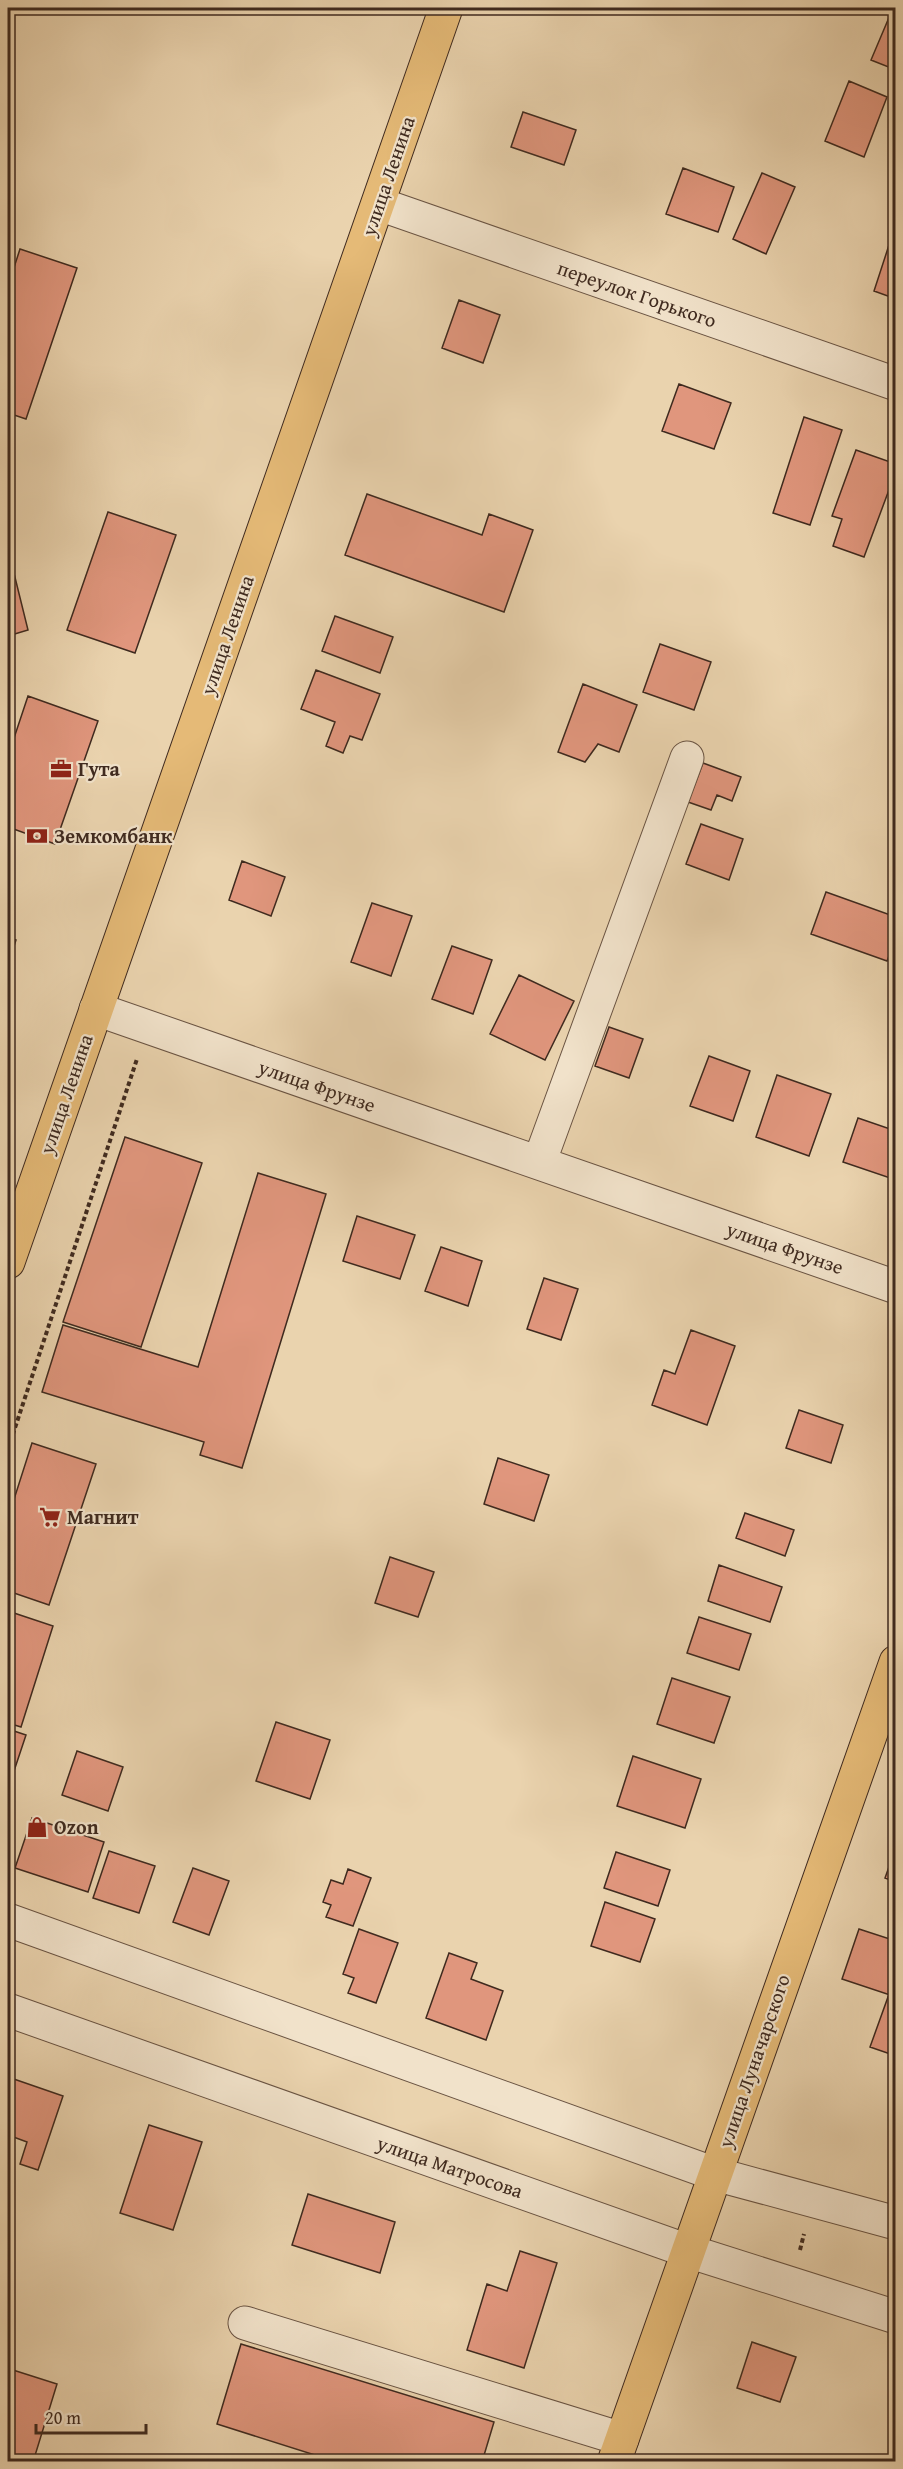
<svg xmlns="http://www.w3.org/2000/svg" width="903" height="2469" font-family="'Gentium Book Plus',serif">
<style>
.building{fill:#e0967d;stroke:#3f2a1f;stroke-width:1.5}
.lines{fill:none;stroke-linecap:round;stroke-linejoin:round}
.minor-casing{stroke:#6a5443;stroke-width:35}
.major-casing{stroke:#3f2a1f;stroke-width:35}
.path{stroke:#3f2a1f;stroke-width:4;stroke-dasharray:4.5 3;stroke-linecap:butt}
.minor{stroke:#f1e2ca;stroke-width:33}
.major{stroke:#e5ba77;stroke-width:33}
.labels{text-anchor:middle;stroke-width:4.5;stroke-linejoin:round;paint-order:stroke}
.street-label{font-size:20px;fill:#3f2a1f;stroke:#f1e2ca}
.poi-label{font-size:20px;font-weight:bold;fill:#3f2a1f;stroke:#f1e2ca;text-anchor:start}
</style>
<rect width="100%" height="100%" fill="#ead3ae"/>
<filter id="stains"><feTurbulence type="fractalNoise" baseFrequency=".00333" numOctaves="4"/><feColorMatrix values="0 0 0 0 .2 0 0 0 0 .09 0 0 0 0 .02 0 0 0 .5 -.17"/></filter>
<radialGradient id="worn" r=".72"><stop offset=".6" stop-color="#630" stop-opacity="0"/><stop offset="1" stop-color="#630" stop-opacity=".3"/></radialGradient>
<!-- building -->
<path class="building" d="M893,8h3v62l-25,-10z
M849,81l38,16 -23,60 -39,-16z
M523,112l53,18 -12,35 -53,-18z
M683,168l51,19 -16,45 -52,-18z
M762,173l33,14 -29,67 -33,-15z
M889,245l7,2v52l-22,-8z
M20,249l57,19 -51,151 -18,-6v-127z
M459,300l41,15 -17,48 -41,-15z
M679,384l52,19 -17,46 -52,-18z
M804,417l38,13 -32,95 -37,-12z
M856,450l40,14v7l-32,86 -31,-11 9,-27 -10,-3z
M367,494l115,41 7,-21 44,16 -29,82 -159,-57z
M896,505v19l-7,-3z
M108,512l68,23 -41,118 -68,-23z
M8,549l20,81 -20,6z
M335,616l58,21 -13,36 -58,-22z
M660,644l51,18 -17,48 -51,-18z
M316,670l64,24 -18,46 -12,-4 -7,17 -17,-7 9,-24 -34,-13z
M583,684l54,21 -18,47 -21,-8 -13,18 -27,-10z
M28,696l70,25 -43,123 -47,-17v-71z
M703,763l38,14 -9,24 -15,-6 -6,15 -23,-8z
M701,824l42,15 -14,41 -43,-16z
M242,861l43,16 -14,39 -42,-16z
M826,892l70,25v21l-9,23 -76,-27z
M372,903l40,13 -21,60 -40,-14z
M8,937l8,3 -8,25z
M452,946l40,14 -19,54 -41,-15z
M519,975l55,26 -29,59 -55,-26z
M609,1027l34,12 -14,39 -34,-12z
M709,1056l41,15 -17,50 -43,-15z
M777,1075l54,19 -22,62 -53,-19z
M858,1118l38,13v49l-53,-18z
M125,1137l77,26 -61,184 -78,-25z
M258,1173l68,21 -84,274 -42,-13 4,-13 -162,-50 21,-67 135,42z
M357,1216l58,19 -15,44 -57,-18z
M441,1247l41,14 -14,45 -43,-15z
M544,1278l34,11 -17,51 -34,-11z
M691,1330l44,16 -28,79 -55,-20 12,-35 11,4z
M799,1410l44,15 -12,38 -45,-15z
M32,1443l64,21 -47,141 -41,-14v-73z
M498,1458l51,17 -15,46 -50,-17z
M745,1513l49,17 -9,26 -49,-18z
M390,1557l44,15 -16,45 -43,-14z
M719,1565l63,22 -12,35 -62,-21z
M8,1611l45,15 -32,101 -13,-4z
M699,1617l52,17 -12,36 -52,-17z
M672,1678l58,19 -16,46 -57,-19z
M276,1722l54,18 -20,59 -54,-18z
M8,1729l18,6 -12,36 -6,-2z
M77,1751l46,16 -15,44 -46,-16z
M633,1756l68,23 -16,49 -68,-22z
M896,1797v20l-7,-2z
M32,1818l72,24 -16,50 -73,-24z
M896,1847v35l-11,-4z
M109,1851l46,15 -16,47 -46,-15z
M616,1852l54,18 -12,36 -54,-18z
M193,1868l36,13 -20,54 -36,-13z
M348,1869l23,9 -18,48 -27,-9 5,-12 -8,-3 8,-22 12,4z
M605,1902l50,17 -15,43 -49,-16z
M359,1929l39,14 -22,60 -28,-10 6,-15 -11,-4z
M859,1929l37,12v56l-54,-18z
M449,1953l28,10 -6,16 32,12 -17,49 -60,-22z
M888,1997l8,2v57l-26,-9z
M8,2077l55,19 -25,74 -18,-6 7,-22 -19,-7z
M149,2125l53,17 -29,88 -53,-17z
M308,2194l87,28 -15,51 -88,-28z
M520,2251l37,12 -33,105 -57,-18 20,-66 20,7z
M752,2342l44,15 -16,45 -43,-14z
M241,2344l253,78 -12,40h-145l-120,-38z
M13,2370l44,14 -24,78h-25v-74z"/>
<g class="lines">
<defs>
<path id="minor" d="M379,204l517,180
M96,1009l800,278
M539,1163l148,-405
M8,1920l707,254 181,49
M8,2010l680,241 208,66
M245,2323l377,116"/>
<path id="major" d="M8,1262l438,-1254
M614,2462l282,-800"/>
</defs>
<!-- minor casing -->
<use href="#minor" class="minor-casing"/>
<!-- major casing -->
<use href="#major" class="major-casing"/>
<!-- path -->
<path class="path" d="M8,1449l129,-390
M800,2250l4,-16"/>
<!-- minor -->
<use href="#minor" class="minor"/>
<!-- major -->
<use href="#major" class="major"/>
</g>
<!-- icons -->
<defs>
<symbol id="office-bare" viewBox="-9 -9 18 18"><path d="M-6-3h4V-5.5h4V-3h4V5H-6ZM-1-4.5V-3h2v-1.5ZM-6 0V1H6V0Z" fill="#8f2418" stroke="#f1e2ca" stroke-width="2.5" paint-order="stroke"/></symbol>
<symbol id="bank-bare" viewBox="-9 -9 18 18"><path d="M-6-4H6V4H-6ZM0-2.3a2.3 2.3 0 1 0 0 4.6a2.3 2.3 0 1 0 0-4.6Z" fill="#8f2418" stroke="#f1e2ca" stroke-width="2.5" paint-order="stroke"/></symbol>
<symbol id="supermarket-bare" viewBox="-9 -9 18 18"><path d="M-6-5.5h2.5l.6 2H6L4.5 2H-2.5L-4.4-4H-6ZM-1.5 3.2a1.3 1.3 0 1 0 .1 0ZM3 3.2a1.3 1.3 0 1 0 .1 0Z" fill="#8f2418" stroke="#f1e2ca" stroke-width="2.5" paint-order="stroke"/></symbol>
<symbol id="shop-bare" viewBox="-9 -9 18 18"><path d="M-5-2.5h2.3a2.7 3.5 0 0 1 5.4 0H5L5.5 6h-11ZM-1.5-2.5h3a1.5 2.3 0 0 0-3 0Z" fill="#8f2418" stroke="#f1e2ca" stroke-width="2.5" paint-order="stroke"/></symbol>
</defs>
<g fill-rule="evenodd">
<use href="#office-bare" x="46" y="754" width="30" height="30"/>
<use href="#bank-bare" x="22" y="821" width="30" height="30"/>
<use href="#supermarket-bare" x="35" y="1502" width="30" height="30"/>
<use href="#shop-bare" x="22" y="1812" width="30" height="30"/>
</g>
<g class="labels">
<!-- street labels -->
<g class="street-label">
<text transform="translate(388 176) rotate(-71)" y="7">улица Ленина</text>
<text transform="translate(637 294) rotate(19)" y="7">переулок Горького</text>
<text transform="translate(227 635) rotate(-71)" y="7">улица Ленина</text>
<text transform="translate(317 1086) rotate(19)" y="7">улица Фрунзе</text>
<text transform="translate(66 1094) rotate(-71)" y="7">улица Ленина</text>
<text transform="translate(785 1248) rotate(19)" y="7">улица Фрунзе</text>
<text transform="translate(754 2061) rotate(-71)" y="7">улица Луначарского</text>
<text transform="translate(450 2167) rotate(19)" y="7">улица Матросова</text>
</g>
<!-- poi labels -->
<g class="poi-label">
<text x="78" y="776">Гута</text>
<text x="54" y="843">Земкомбанк</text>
<text x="67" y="1524">Магнит</text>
<text x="54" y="1834">Ozon</text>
</g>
</g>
<!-- margin -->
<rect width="903" height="2469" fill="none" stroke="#ead3ae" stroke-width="30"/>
<rect x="9" y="9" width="885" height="2451" fill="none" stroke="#3f2a1f" stroke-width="3"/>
<rect x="15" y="15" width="873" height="2439" fill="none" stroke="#3f2a1f" stroke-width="1.5"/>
<!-- scale -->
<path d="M36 2424v9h110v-9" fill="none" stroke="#3f2a1f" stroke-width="3"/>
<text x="45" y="2424" font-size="18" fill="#3f2a1f" stroke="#f1e2ca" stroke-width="4.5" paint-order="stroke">20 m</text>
<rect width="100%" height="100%" filter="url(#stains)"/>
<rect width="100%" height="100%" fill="url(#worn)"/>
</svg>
